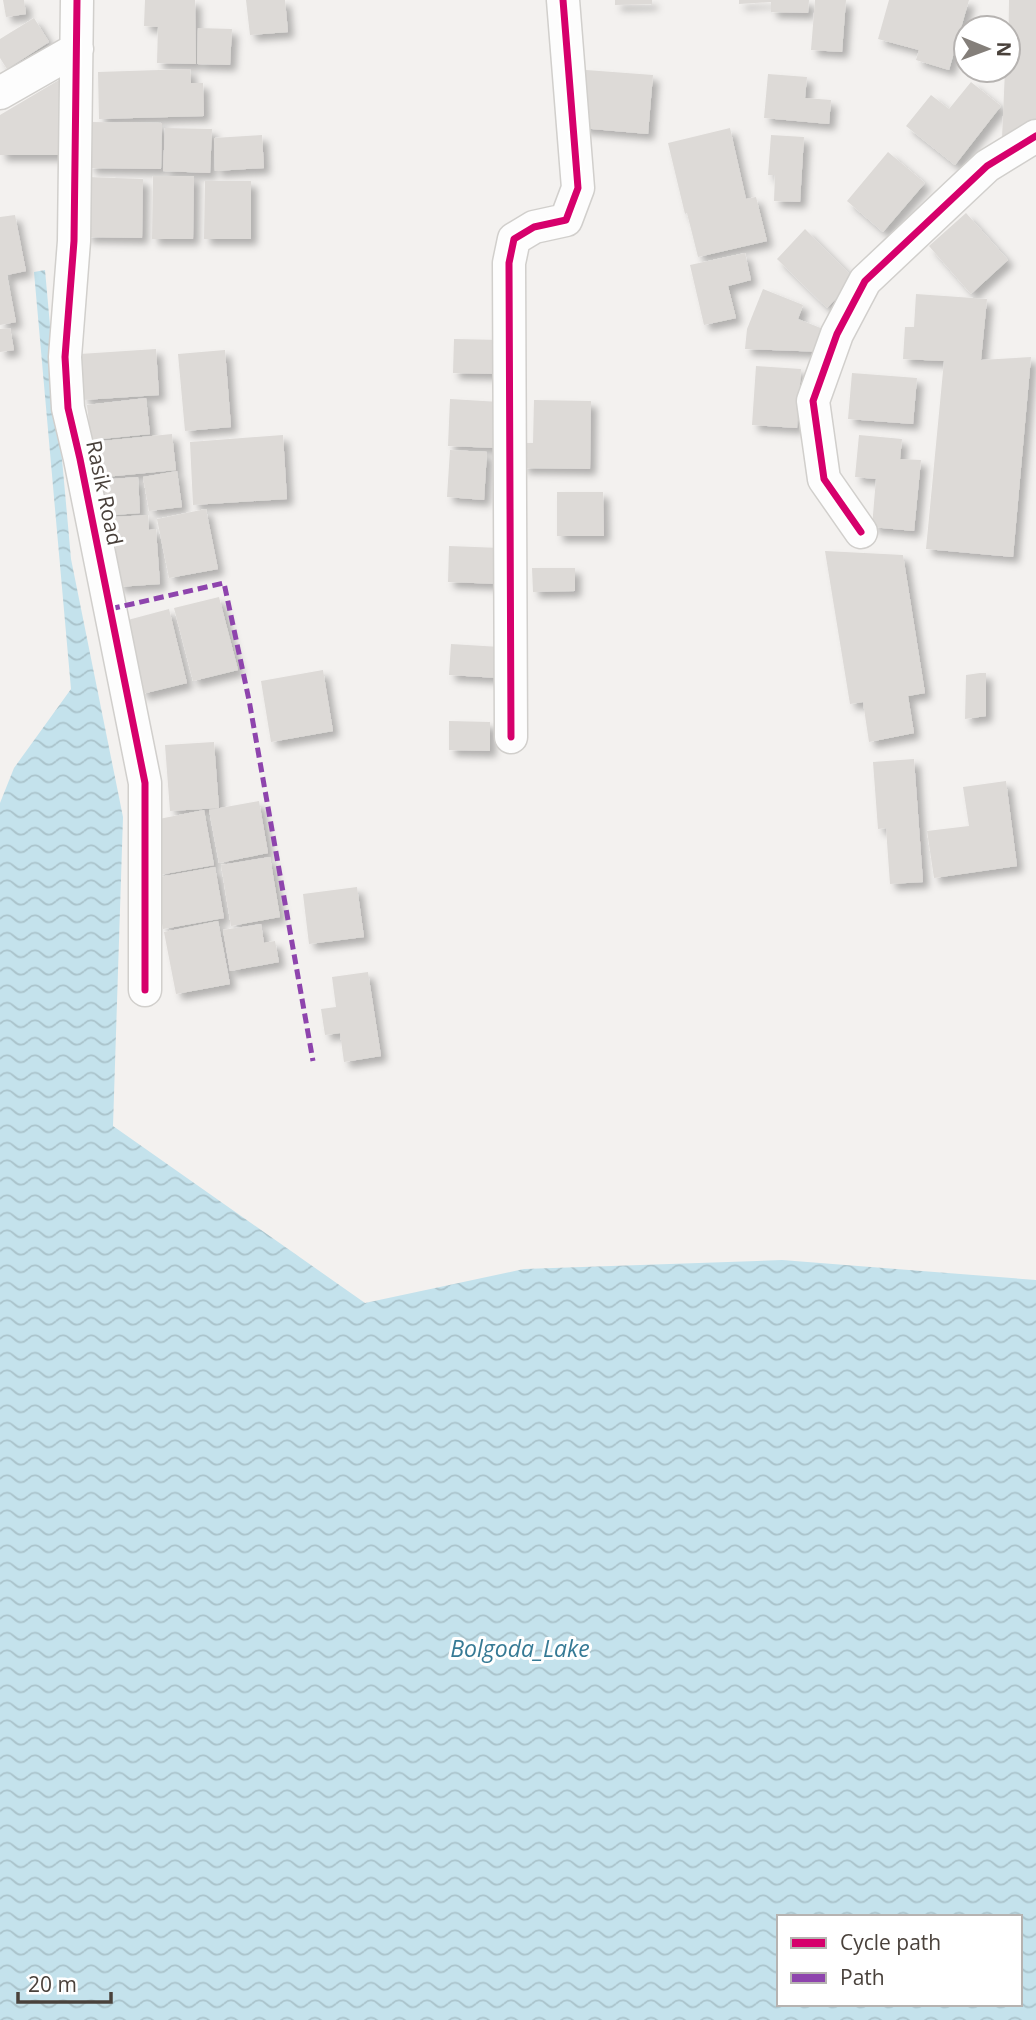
<svg xmlns="http://www.w3.org/2000/svg" width="1036" height="2020" font-family="'Open Sans',sans-serif">
<style>
.water{fill:url(#water-waves);fill-rule:evenodd}
.building{fill:#dddad7;filter:url(#shadow)}
.lines{fill:none;stroke-linecap:round;stroke-linejoin:round}
.street-casing{stroke:#d1cfcc;stroke-width:35}
.street{stroke:#fdfdfd;stroke-width:32}
.quiet{stroke:#8e44ad;stroke-width:5;stroke-dasharray:10 5;stroke-linecap:butt}
.cycleway-casing{stroke:#fff;stroke-width:11}
.cycleway{stroke:#d6006c;stroke-width:7}
.labels{text-anchor:middle;stroke-width:6;stroke-linejoin:round;paint-order:stroke}
.street-label{font-size:21px;fill:#49413b;stroke:#fff}
.water-label{font-size:23px;font-style:italic;fill:#367a95;stroke:#fff}
</style>
<defs>
<pattern id="water-waves" width="16" height="10" patternUnits="userSpaceOnUse" patternTransform="scale(1.75)"><rect width="16" height="10" fill="#c4e2ec"/><path d="M0 5q4-4 8 0t8 0" fill="none" stroke="#aac3cb"/></pattern>
<filter id="shadow"><feDropShadow dx="6" dy="6" stdDeviation="3.5" flood-color="#0004"/></filter>
</defs>
<rect width="100%" height="100%" fill="#f3f1ef"/>
<!-- water -->
<path class="water" d="M45,270l26,289 52,258 -10,309 252,177 159,-34 258,-9 254,20v740h-1036v-1217l14,-35 57,-79 -37,-417zM779,1917h241v87h-241z"/>
<!-- building -->
<path class="building" d="M3,0h21l2,14 -20,3z
M145,0h50l1,64 -39,-1 1,-36 -14,-1z
M246,0h39l3,32 -38,3z
M615,0h37v4l-37,1z
M739,0h70l-1,13 -37,-1v-10l-32,2z
M815,0h31l-4,52 -31,-2z
M889,0h80l-20,70 -33,-10 3,-10 -41,-11z
M1009,0h27v127l-15,11h-19l3,-68h3z
M34,18l15,24 -42,27 -7,-11v-19z
M198,28l34,1 -2,36 -33,-1z
M190,69l1,14h12l1,33 -105,3 -1,-47z
M586,70l67,5 -5,59 -67,-6z
M69,74l1,81h-70v-40z
M768,74l39,3 -2,21 26,2 -2,24 -65,-6z
M971,82l30,24 -46,59 -49,-39 25,-31 18,14z
M90,122l72,1 -1,46 -72,-1z
M165,128l47,1 -2,44 -47,-2z
M730,128l16,71 10,-2 11,44 -69,16 -11,-44 -2,1 -17,-71z
M262,135l2,33 -49,3 -1,-33z
M771,135l33,2 -4,65 -26,-1 1,-26h-7z
M888,152l37,31 -42,49 -36,-31z
M153,176h41l-1,63h-41z
M88,177l55,2 -1,59 -56,-1z
M205,181h46v58h-47z
M966,213l42,47 -37,34 -42,-48z
M15,215l11,56 -19,4 9,47 -16,3v-108z
M805,229l50,50 -28,29 -50,-49z
M745,253l6,27 -23,6 8,32 -32,7 -14,-60z
M763,289l40,16 -5,14 30,12 -3,21 -80,-3 2,-20z
M916,294l71,5 -6,61 50,-3 -18,200 -87,-8 18,-188 -41,-2 2,-32h9z
M10,328l4,22 -14,2v-23z
M454,339l47,1 -1,34 -47,-1z
M156,349l3,46 -76,5 -3,-46z
M225,350l6,77 -46,4 -7,-77z
M756,366l45,3 -4,59 -45,-3z
M852,373l65,5 -4,46 -65,-5z
M146,398l4,36 -59,6 -4,-35z
M450,399l50,3 -3,46 -49,-2z
M534,400l57,1 -1,68 -68,-1 1,-25h10z
M172,434l4,36 -81,8 -3,-36z
M283,435l4,64 -94,6 -3,-63z
M859,435l43,4 -2,20 21,1 -7,71 -42,-4 4,-48 -21,-2z
M450,450l37,2 -3,48 -37,-3z
M177,471l5,36 -33,4 -6,-34z
M138,477l2,36 -40,3 -2,-36z
M557,492h46l1,44h-47z
M206,509l12,60 -49,9 -12,-59z
M148,515l1,15 7,-1 4,55 -42,3 -4,-70z
M449,546l52,2 -1,36 -52,-2z
M825,551l78,4 22,138 -17,3 6,37 -45,9 -6,-40 -13,2z
M532,568h43v23l-42,1z
M219,597l19,73 -45,11 -19,-73z
M169,609l18,74 -45,11 -18,-73z
M451,644l49,3 -2,31 -49,-3z
M323,670l10,61 -62,11 -10,-61z
M980,673h6v43l-21,3 1,-44z
M449,721l41,1v29l-41,-1z
M214,742l5,66 -49,3 -5,-66z
M914,759l9,123 -33,2 -4,-56 -8,1 -5,-67z
M1006,781l11,85 -83,12 -7,-47 42,-5 -6,-39z
M259,801l9,52 -49,10 -10,-53z
M204,810l10,55 -55,10 -10,-54z
M270,857l10,60 -49,9 -10,-61z
M215,867l9,51 -61,11 -9,-51z
M357,887l7,50 -55,7 -6,-50z
M218,921l12,63 -54,10 -12,-62z
M261,924l3,19 11,-2 4,21 -49,9 -7,-41z
M368,972l13,84 -37,6 -4,-29 -15,2 -4,-26 15,-2 -4,-30z"/>
<g class="lines">
<defs>
<path id="street" d="M77,0l-3,241 -9,116 3,51 12,51 65,324v207
M0,93l77,-44
M861,532l-37,-53 -11,-78 24,-67 28,-53 122,-115 49,-30
M511,737l-2,-474 5,-24 20,-12 32,-7 12,-32 -15,-188"/>
</defs>
<!-- street casing -->
<use href="#street" class="street-casing"/>
<!-- street -->
<use href="#street" class="street"/>
<!-- quiet -->
<path class="quiet" d="M110,609l114,-26 25,117 64,361"/>
<defs>
<path id="cycleway" d="M77,0l-3,241 -9,116 3,51 12,51 65,324v207
M861,532l-37,-53 -11,-78 24,-67 28,-53 122,-115 49,-30
M511,737l-2,-474 5,-24 20,-12 32,-7 12,-32 -15,-188"/>
</defs>
<!-- cycleway casing -->
<use href="#cycleway" class="cycleway-casing"/>
<!-- cycleway -->
<use href="#cycleway" class="cycleway"/>
</g>
<g class="labels">
<!-- street labels -->
<g class="street-label">
<text transform="translate(104 493) rotate(78)" y="7">Rasik Road</text>
</g>
<!-- water labels -->
<g class="water-label">
<text x="520" y="1657">Bolgoda_Lake</text>
</g>
</g>
<!-- legend -->
<rect x="777" y="1915" width="245" height="91" fill="#ffffff" stroke="#b6b3b1" stroke-width="2"/>
<rect x="791" y="1938" width="35" height="10" fill="#d6006c" stroke="#b6b3b1" stroke-width="2"/>
<text x="840" y="1950" font-size="21" fill="#49413b">Cycle path</text>
<rect x="791" y="1973" width="35" height="10" fill="#8e44ad" stroke="#b6b3b1" stroke-width="2"/>
<text x="840" y="1985" font-size="21" fill="#49413b">Path</text>
<!-- north arrow -->
<g transform="translate(987 49) rotate(91)"><circle r="33" fill="#ffffff" stroke="#b6b3b1" stroke-width="2"/>
<path d="M0-5L12 26L0 18L-12 26Z" fill="#847f7a"/>
<text y="-10" font-size="19" font-weight="bold" text-anchor="middle" fill="#49413b">N</text>
</g>
<!-- scale -->
<path d="M18 1992v10h93v-10" fill="none" stroke="#49413b" stroke-width="3.5"/>
<text x="28" y="1992" font-size="21" fill="#49413b" stroke="#ffffff" stroke-width="5" paint-order="stroke">20 m</text>
</svg>
